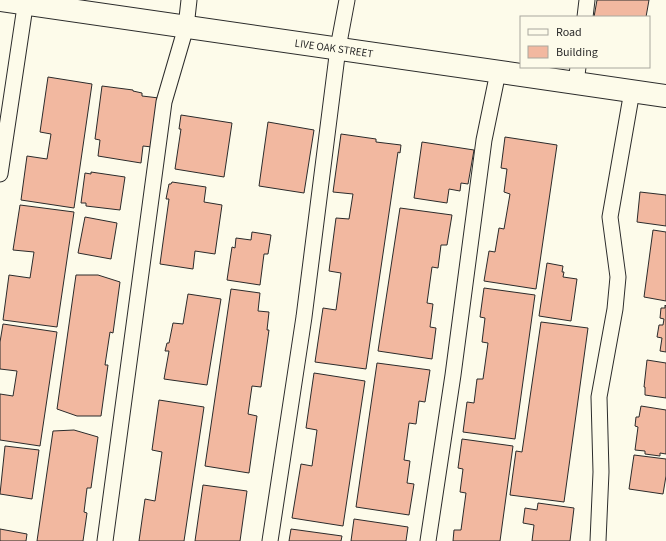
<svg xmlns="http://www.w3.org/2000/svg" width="666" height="541" font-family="'Source Sans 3',sans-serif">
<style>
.building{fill:#f2b8a0;stroke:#2b2b2b}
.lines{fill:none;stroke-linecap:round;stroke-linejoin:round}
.lane-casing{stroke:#2b2b2b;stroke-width:17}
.street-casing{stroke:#2b2b2b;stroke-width:24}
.lane{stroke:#fdfbea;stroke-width:15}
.street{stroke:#fdfbea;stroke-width:22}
.labels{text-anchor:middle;stroke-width:3;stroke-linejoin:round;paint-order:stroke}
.street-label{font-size:11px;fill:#2b2b2b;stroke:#fdfbea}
</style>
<rect width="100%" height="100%" fill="#fdfbea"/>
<!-- building -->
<path class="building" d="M597,0h52l-3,17h-52z
M48,77l44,7 -18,124 -53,-8 6,-44 20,3 4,-25 -11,-2z
M102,86l31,4v1l9,2v3l17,2 -7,49 -9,-1 -2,17 -43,-7 2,-16 -5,-1z
M181,115l51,8 -8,54 -49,-8 6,-40h-2z
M268,122l46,8 -10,63 -45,-7z
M341,134l35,5v3l25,3 -1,8 -2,-1 -32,217 -51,-7 8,-54 13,2 5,-37 -12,-2 7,-53 13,1 4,-25 -20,-2z
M505,137l52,8 -21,144 -52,-8 5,-30 6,1 4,-24 5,1 6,-35 -6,-2 3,-23 -6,-1z
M422,142l52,8 -6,34 -7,-1 -1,8 -11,-2 -2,14 -33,-5z
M91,172l34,5 -5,33 -34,-4v-3h-5l4,-30 6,1z
M172,182l34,5 -2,15 18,3 -7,49 -20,-3 -2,18 -33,-5 9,-65h-3l3,-15h2z
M640,192l26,3v31l-29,-4z
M20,205l54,7 -17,115 -54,-7 6,-45 21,3 4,-26 -21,-2z
M400,208l52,7 -5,30h-6l-3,23 -6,-1 -5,36 6,1 -3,23 6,1 -4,31 -54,-8z
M85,217l32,6 -6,36 -33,-6z
M653,230l13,2v69l-22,-4z
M252,232l19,3 -3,19h-4l-4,31 -33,-5 5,-33 3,1 1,-10 15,2z
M547,263l16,3 -1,6h2l-1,5 14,2 -6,42 -32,-5z
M76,275h22l22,7 -7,51 -3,-1 -5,33h3l-7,51h-24l-20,-7z
M484,288l51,7 -20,144 -52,-7 4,-30 7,1 3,-24h6l5,-36 -6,-1 3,-24 -5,-1z
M231,289l29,4 -2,18 11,1 -2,18h2l-8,57 -9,-1 -4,28 9,2 -8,57 -44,-7z
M188,294l33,5 -14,86 -43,-6 5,-28h-4l2,-8h2l4,-20 10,1z
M665,305l1,1v46l-6,-1 2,-13 -5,-1 2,-12h4l1,-6 -4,-1 1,-10h4z
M541,322l47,6 -24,174 -54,-7 6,-44 6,1z
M3,324l54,8 -17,114 -40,-6v-46l13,2 4,-25 -17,-2v-27z
M647,360l19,3v35l-21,-3v-8h-1z
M377,363l53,7 -5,32 -6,-1 -3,23 -7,-1 -5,37 6,1 -3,22 7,1 -5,31 -53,-8z
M314,373l51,8 -22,145 -51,-8 9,-54 11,2 5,-36 -11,-2z
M159,400l45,7 -20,134h-45l6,-42 10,2 7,-49 -10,-2z
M641,406l25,4v44l-6,-1v3l-15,-2v-3l-10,-1 3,-23 -3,-1 1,-9h3z
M74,430l24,7 -7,51h-4l-3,24 3,1 -4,28h-46l16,-110z
M462,439l51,7 -13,95h-47l1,-11h7l5,-37 -6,-1 3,-23 -5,-1z
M5,446l34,4 -7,49 -32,-5z
M634,455l32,4v17l-3,18 -34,-5z
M203,485l44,6 -7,50h-45z
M538,503l36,5 -4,33h-38l2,-16 -11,-2 2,-15 12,2z
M354,519l54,8 -2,14h-55z
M0,529l27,5 -1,7h-26z
M291,529l51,7 -1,5h-52z"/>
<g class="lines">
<defs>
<path id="lane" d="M585,17l2,-17
M576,83l2,-16
M0,174l26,-174
M105,541l59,-439 22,-75 3,-27
M270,541l34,-224 34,-269 9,-48
M428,541l25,-166 31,-235 14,-68
M598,541l3,-69 -2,-75 16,-88 3,-32 -8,-60 22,-126"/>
<path id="street" d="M1,0l665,96"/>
</defs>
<!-- lane casing -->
<use href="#lane" class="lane-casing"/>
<!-- street casing -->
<use href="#street" class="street-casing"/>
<!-- lane -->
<use href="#lane" class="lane"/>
<!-- street -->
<use href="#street" class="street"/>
</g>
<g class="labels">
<!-- street labels -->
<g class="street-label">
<text transform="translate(334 48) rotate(8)" y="4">LIVE OAK STREET</text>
</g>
</g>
<!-- legend -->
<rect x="520" y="16" width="130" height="52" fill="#fdfbea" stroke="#a9a89e"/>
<rect x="528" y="29" width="20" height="6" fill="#fdfbea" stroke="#a9a89e"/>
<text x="556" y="36" font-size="12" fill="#2b2b2b">Road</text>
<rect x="528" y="46" width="20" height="12" fill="#f2b8a0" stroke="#a9a89e"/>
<text x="556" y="56" font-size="12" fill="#2b2b2b">Building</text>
</svg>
